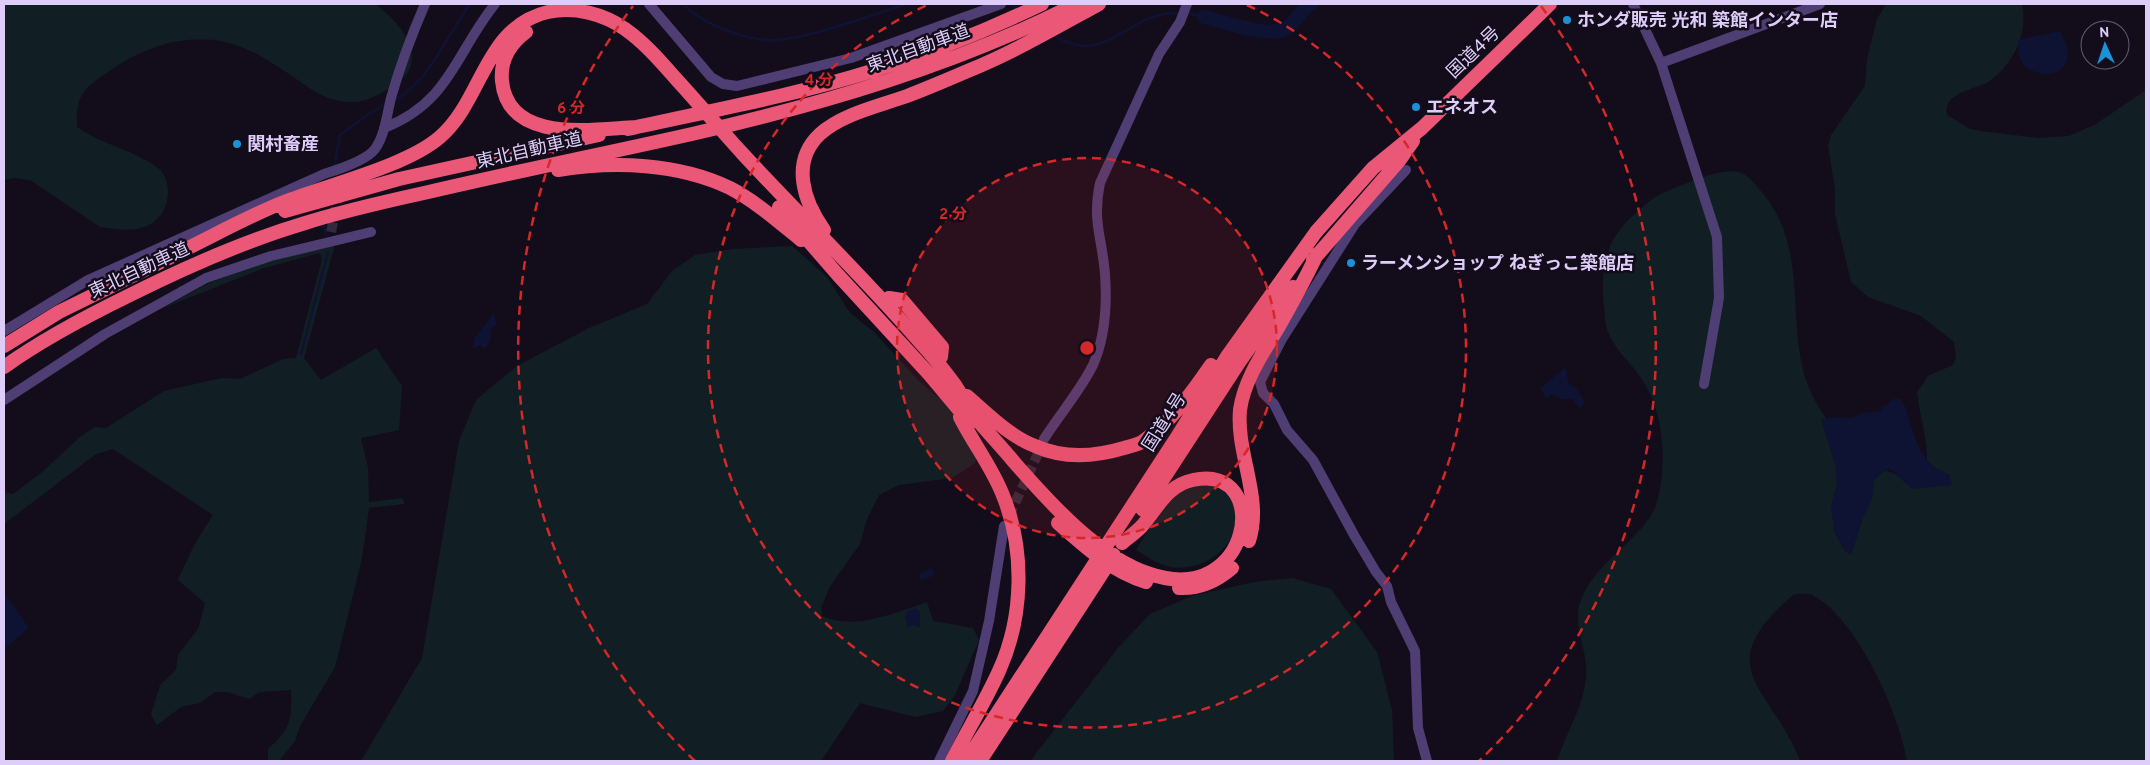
<svg xmlns="http://www.w3.org/2000/svg" width="2150" height="765" font-family="Overpass,'Noto Sans JP',sans-serif">
<style>
.green{fill:#111f24}
.water{fill:#0e1233}
.lines{fill:none;stroke-linecap:round;stroke-linejoin:round}
.stream{stroke:#0e1233;stroke-width:2.5}
.river{stroke:#0e1233;stroke-width:14}
.minor-tunnel{stroke:#312a3c;stroke-width:10;stroke-dasharray:10 5;stroke-linecap:butt}
.minor{stroke:#4e3e74;stroke-width:10}
.highway{stroke:#ea5777;stroke-width:14}
.ring{fill:none;stroke:#d62828;stroke-width:2.5;stroke-dasharray:9 6}
.poi-dot{fill:#1b92d6;stroke:#130d1b;stroke-width:2}
.labels{text-anchor:middle;stroke-width:5;stroke-linejoin:round;paint-order:stroke}
.poi-label{font-size:18px;font-weight:bold;fill:#decdf9;stroke:#130d1b;text-anchor:start}
.street-label{font-size:18px;fill:#decdf9;stroke:#130d1b}
.centre{fill:#d62828;stroke:#130d1b;stroke-width:2.5}
.ring-label{font-size:15px;text-anchor:middle;font-weight:bold;fill:#d62828;stroke:#130d1b;stroke-width:5;stroke-linejoin:round;paint-order:stroke}
</style>
<rect width="100%" height="100%" fill="#130d1b"/>
<!-- green -->
<path class="green" d="M4,4h371c22,16 54,50 26,77 -4,4 -11,7 -16,10 -10,6 -23,12 -36,11 -27,-2 -39,-14 -60,-28 -14,-9 -28,-19 -43,-25 -44,-20 -94,-7 -132,19 -27,18 -39,24 -37,59 25,18 61,24 82,42 13,11 11,38 -1,49 -16,16 -37,12 -58,9l-70,-47 -16,-2 -10,2z
M1886,4h136c6,28 -7,58 -31,76 -13,10 -49,11 -44,35l23,14 11,2 58,7 30,-2 27,-12 50,-34v671h-239c-7,-46 -51,-145 -95,-166 -6,-2 -14,-1 -19,0 -86,74 -22,91 7,166h-243c9,-28 27,-55 29,-84 3,-26 -15,-52 -5,-77 15,-38 51,-54 71,-86 10,-18 12,-52 10,-71 -2,-24 -8,-49 -23,-68 -10,-14 -23,-24 -30,-41 -4,-8 -4,-18 -5,-27 -4,-39 2,-70 33,-95 7,-6 14,-13 22,-17 18,-8 61,-28 80,-23 8,2 16,12 21,18 50,56 25,130 47,193 10,27 30,52 53,71 9,7 32,22 44,22 7,0 15,-4 22,-5 4,-31 -6,-50 -9,-79l11,-16 25,-11 3,-8 -2,-15 -33,-26 -53,-19 -17,-15 -16,-68v-25l-7,-43 3,-11 34,-49 2,-27 10,-40z
M335,244l-31,114 17,22 55,-32 26,38 -3,44 -38,8 7,30 1,34 34,-4 1,6 -35,4 -7,50 -27,109 -35,59 -5,15 -16,20h-11v-12c23,-20 24,-30 23,-59l-32,2 -9,7 -23,-7h-12l-15,11 -19,4 -24,18 -6,-10 9,-30 16,-15 2,-15 20,-26 7,-26 -27,-23 16,-35 19,-30 -100,-66 -17,5 -92,70v-34l3,3 6,1 28,-21 39,-36 15,-10 11,1 58,-37 58,-13 18,1 43,-20 13,-1 26,-99 -2,-6 -56,15 -101,40 42,-23 49,-20z
M792,246l35,31 23,36 24,19 43,47 18,16 33,21 11,16 3,15 -8,17 -22,14 -53,7 -20,10 -12,24 -7,25 -31,44 -8,20 1,8c34,15 72,-3 105,-14l6,19 40,7 6,12 -24,55 -12,16 -28,6 -55,-14 -39,58h-460l61,-103 37,-217 17,-41 41,-34 72,-38 58,-24 25,-33 23,-16 38,-6z
M1208,483c4,2 11,2 15,5 5,3 8,10 10,15 15,39 -29,72 -66,63 -11,-3 -21,-10 -31,-16l24,-39 14,-18z
M1292,578l39,11 46,63 15,58 2,51h-364l88,-113 32,-34 42,-18 62,-14z"/>
<!-- water -->
<path class="water" d="M2060,31c3,7 8,16 8,22 0,27 -38,26 -48,6 -2,-5 -2,-14 -2,-19z
M494,313l3,12 -7,4 1,10 -6,10 -5,-4 -7,4 1,-10z
M1565,367l4,17 6,3 10,15 -4,7 -9,-10h-11l-9,-5 -6,5 -5,-11z
M1893,399h7c8,9 7,15 10,25 8,22 15,43 39,50l3,11 -40,4 -23,-21 -15,12 -2,20 -9,18 -12,37 -6,-4 -11,-19 -3,-27 6,-21 -2,-20 -14,-44c3,-1 8,-3 12,-3 9,-1 19,5 27,-4l18,-1z
M931,568l4,7 -13,5 -3,-2v-4z
M4,592l25,36 -25,21z
M917,608l3,4v15l-8,-2 -4,2 -3,-10 2,-6z"/>
<g class="lines">
<!-- stream -->
<path class="stream" d="M683,4c20,20 54,33 83,36 32,3 108,-26 141,-36
M1010,4l9,6
M1187,13l17,4
M1054,35c51,35 74,-25 125,-22
M393,101c35,-17 54,-66 77,-97
M334,167l6,-32 30,-22 15,-8
M324,227l2,8
M301,354l27,-102"/>
<!-- river -->
<path class="river" d="M1204,17c18,4 66,22 83,11 9,-6 14,-19 24,-24"/>
<!-- minor-tunnel -->
<path class="minor-tunnel" d="M331,232l9,-42
M1009,516l34,-73"/>
<!-- minor -->
<path class="minor" d="M649,4l62,73 12,7 14,2 114,-28 150,-54
M1633,4l28,59 56,174 2,61 -15,86
M1661,63l159,-59
M384,128c66,-26 71,-74 111,-124
M1406,170l-51,54 -73,115 -22,43 3,11 11,11 13,26 26,30 41,75 22,37 11,14 4,16 24,49 3,77 9,33
M4,331l84,-51 236,-106c13,-4 43,-14 51,-25 10,-14 12,-35 16,-51 9,-32 21,-64 34,-94
M4,400l101,-66 101,-56 65,-22 100,-24
M1044,439c16,-25 36,-48 49,-74 12,-27 14,-62 12,-91 -3,-37 -13,-52 -5,-91l59,-129 21,-32 7,-18
M939,761l34,-70 16,-70 15,-95"/>
<!-- highway -->
<path class="highway" d="M526,32c-16,12 -26,29 -24,49 6,63 90,48 134,46
M628,129c81,-18 164,-33 244,-58 58,-18 116,-41 170,-67
M558,170c56,-9 120,-7 172,18 25,13 49,34 71,52
M779,207l59,68 91,99 41,49
M285,211l114,-32 200,-44
M824,230c-20,-28 -34,-68 -4,-96 22,-20 59,-28 87,-38 21,-8 42,-17 63,-26 44,-18 87,-43 129,-66
M167,258c39,-18 77,-40 117,-56 43,-17 123,-36 156,-65 43,-37 44,-110 108,-125 26,-6 56,2 77,17 20,14 36,33 52,51 22,24 43,49 65,73 58,63 121,123 177,188 13,14 25,29 36,44 6,9 11,19 17,28 13,17 28,32 42,49 35,40 84,95 136,112 103,35 123,-112 43,-94 -26,5 -36,29 -52,47 -6,6 -13,11 -19,16
M1313,260l86,-99 14,-20
M889,298l13,2 40,47 -1,10
M4,346l55,-34 116,-57
M4,367c39,-28 81,-50 124,-71 56,-28 114,-54 174,-72 40,-13 81,-22 122,-31 89,-21 179,-39 268,-59 131,-30 264,-69 384,-130
M967,396c21,18 42,40 68,50 29,13 59,11 89,2 6,-2 13,-3 18,-6 29,-20 49,-48 69,-77
M1143,510l97,-149 53,-74
M1058,523c26,23 54,49 88,59
M1249,541c14,-44 -13,-86 -9,-131 4,-30 23,-57 38,-82 14,-25 27,-48 39,-74
M1179,588c20,1 38,-7 53,-20
M952,761c15,-30 33,-59 47,-90 25,-55 26,-123 3,-178 -11,-27 -29,-50 -42,-76
M966,761l211,-324 51,-82 88,-123 57,-64 49,-40 128,-124
M980,761l134,-206"/>
</g>
<!-- distance rings -->
<circle cx="1087" cy="348" r="190" fill="#d62828" fill-opacity=".12"/>
<g class="ring">
<circle cx="1087" cy="348" r="190"/>
<path d="M1247 5A379 379 0 1 1 927 5"/>
<path d="M695 761A569 569 0 0 1 633 6M1541 6A569 569 0 0 1 1479 761"/>
</g>
<!-- markers -->
<g class="poi-dot">
<circle cx="1567" cy="20" r="5"/>
<circle cx="1416" cy="107" r="5"/>
<circle cx="237" cy="144" r="5"/>
<circle cx="1351" cy="263" r="5"/>
</g>
<g class="labels">
<!-- poi labels -->
<g class="poi-label">
<text x="1577" y="26">ホンダ販売 光和 築館インター店</text>
<text x="1426" y="113">エネオス</text>
<text x="247" y="150">関村畜産</text>
<text x="1361" y="269">ラーメンショップ ねぎっこ築館店</text>
</g>
<!-- street labels -->
<g class="street-label">
<text transform="translate(918 48) rotate(-20)" y="6">東北自動車道</text>
<text transform="translate(1473 52) rotate(-44)" y="6">国道4号</text>
<text transform="translate(529 150) rotate(-13)" y="6">東北自動車道</text>
<text transform="translate(139 270) rotate(-25)" y="6">東北自動車道</text>
<text transform="translate(1164 422) rotate(-58)" y="6">国道4号</text>
</g>
</g>
<circle cx="1087" cy="348" r="8" class="centre"/>
<g class="ring-label">
<text x="819" y="85">4 分</text>
<text x="571" y="113">6 分</text>
<text x="953" y="219">2 分</text>
</g>
<!-- border -->
<rect width="2150" height="765" fill="none" stroke="#decdf9" stroke-width="10"/>
<!-- north arrow -->
<g transform="translate(2105 45) rotate(357)"><circle r="24" fill="#130d1b" stroke="#645a74"/>
<path d="M0-4L9 19L0 12L-9 19Z" fill="#1b92d6"/>
<text y="-8" font-size="14" font-weight="bold" text-anchor="middle" fill="#decdf9">N</text>
</g>
</svg>
